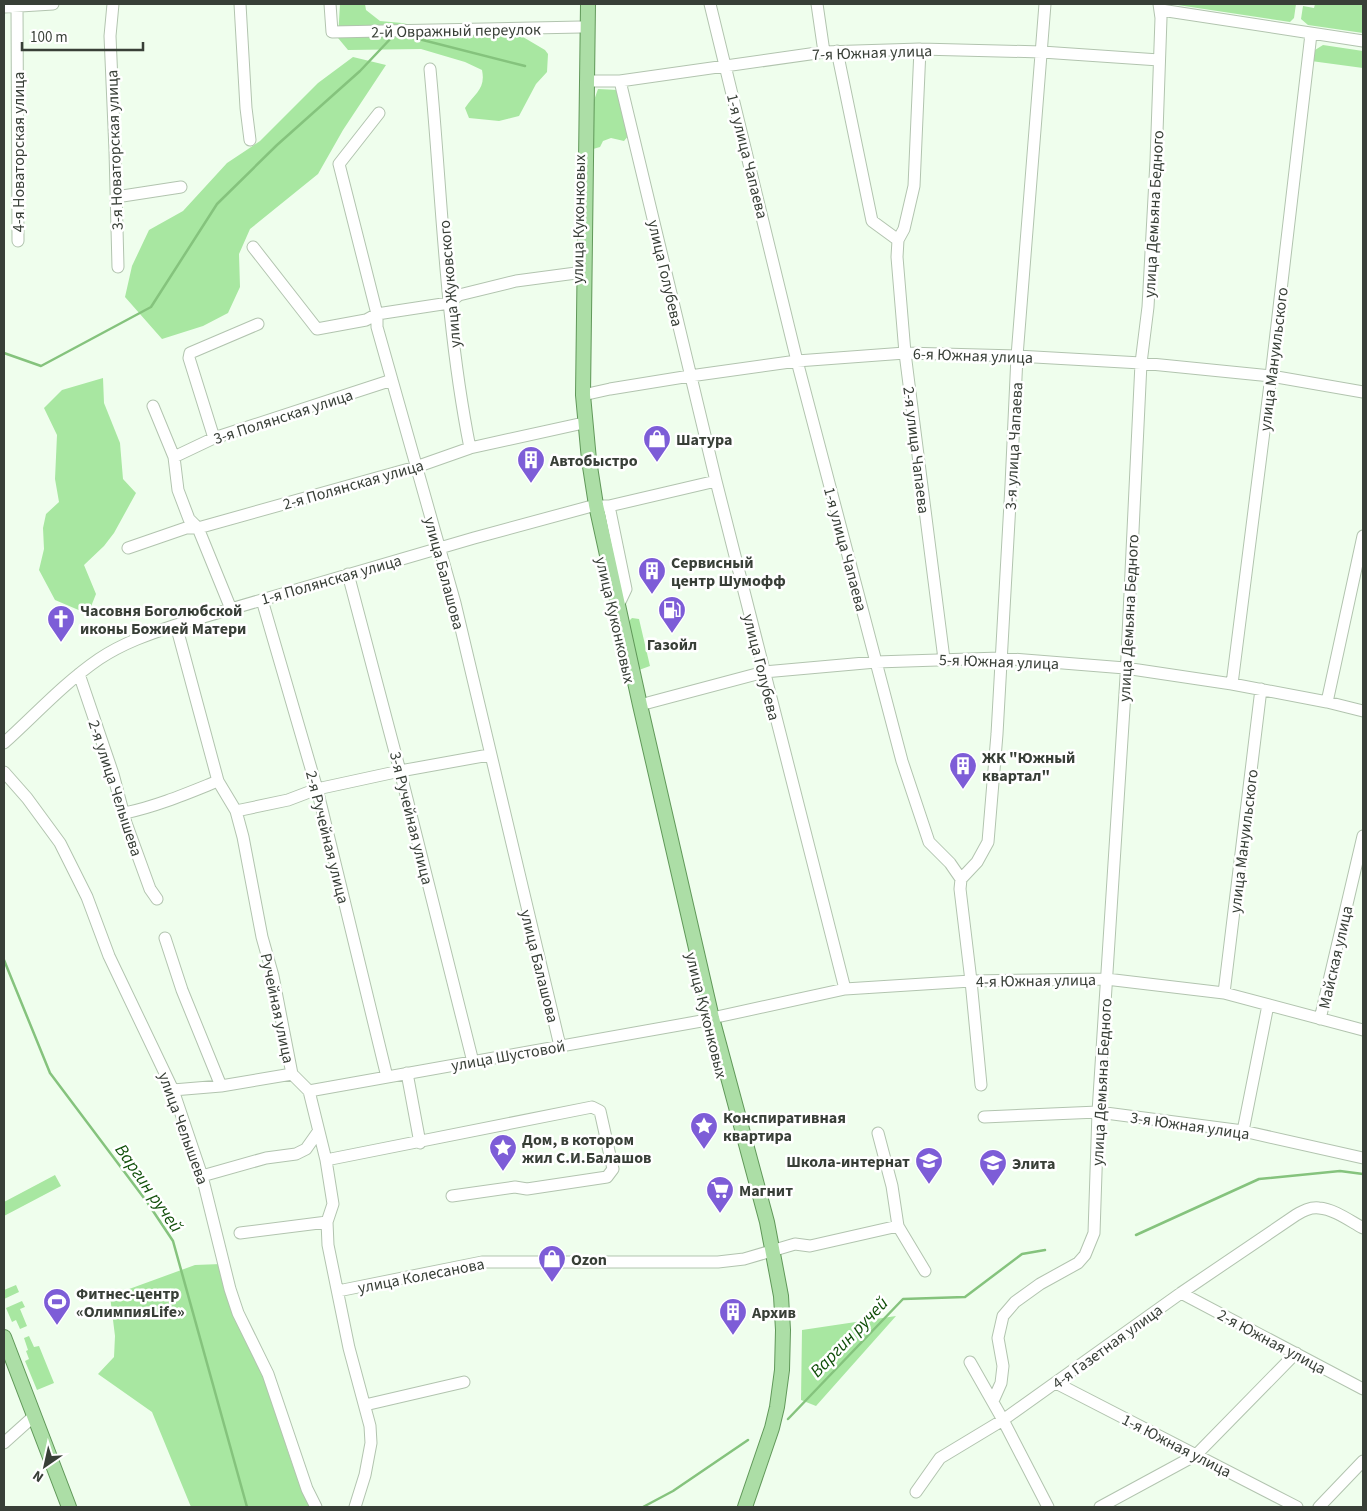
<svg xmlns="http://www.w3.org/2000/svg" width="1367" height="1511" font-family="'Source Sans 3',sans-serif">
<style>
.green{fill:#a8e7a1}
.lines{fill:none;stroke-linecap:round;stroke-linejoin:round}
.stream{stroke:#85c37d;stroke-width:2.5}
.minor-casing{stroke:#b2c4af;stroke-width:13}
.major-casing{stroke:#609859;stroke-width:16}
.minor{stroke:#fff;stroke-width:11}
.major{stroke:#acdea6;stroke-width:14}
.labels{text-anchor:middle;stroke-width:5;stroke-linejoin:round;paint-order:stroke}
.street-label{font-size:16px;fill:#383f37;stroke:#fff}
.poi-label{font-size:16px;font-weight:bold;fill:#383f37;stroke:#fff;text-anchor:start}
.water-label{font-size:18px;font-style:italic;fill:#104f09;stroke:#fff}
</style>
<rect width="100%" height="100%" fill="#effeed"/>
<!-- green -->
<path class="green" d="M340,4h25l1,6 14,11 22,2 54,11 67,3 22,13 3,4 -1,18 -11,12 -17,32 -20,5 -30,-3 -4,-10c10,-15 21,-19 17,-38l-17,-8 -44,-13 -73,1 -10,-12z
M1171,4h125l-2,14 -4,4z
M1315,4h48v29l-55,-8 -7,-6 2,-13 11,2z
M1323,45l40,6v17l-52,-7 4,-11z
M353,57l33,8 -43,65 -25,44 -68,55 -11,25 1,33 -12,26 -25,13 -41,13 -37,-42 7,-31 17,-36 34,-19 44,-48 33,-22 58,-58z
M598,89l20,1 11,45 -5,6 -13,-3 -8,3 -3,6 -7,2 -3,-4 2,-39z
M103,378l1,25 16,40 3,36 13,14 -22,40 -10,13 -20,19 12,29 -8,20 -33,-14 -16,-30 5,-21 -1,-21 3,-14 13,-12 -4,-23 2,-44 -13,-27 18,-18z
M632,618l7,1 11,47 -11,4 -11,-46 2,-4z
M55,1175l6,11 -57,30v-14z
M221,1264l55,141 11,44 6,17 22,41h-124l-39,-95 -54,-38 16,-17 1,-21 -5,-40 85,-31z
M16,1285l3,7 -15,7v-9z
M22,1301l3,6 -5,2 7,17 -7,3 -4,-9 -4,2 -6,-14z
M896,1316l-80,90 -15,-6 1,-70z
M29,1336l5,11 5,-1 15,37 -17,7 -12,-29 4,-2 -3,-8 2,-1 -4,-12z"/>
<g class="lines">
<!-- stream -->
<path class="stream" d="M403,35l122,31
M4,353l37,13 110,-59 66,-103 60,-59 83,-74 34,-36
M4,960l46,113 97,129 26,39 74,266
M1136,1235l123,-56 81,-8 23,3
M788,1419l115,-120 62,-2 57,-43 23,-4
M643,1507l30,-16 75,-51"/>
<defs>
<path id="minor" d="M17,4l1,237
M113,4l-3,32 5,115 3,116
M240,4l6,104 4,32
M330,4l2,28 249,-5
M710,4l87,357 105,400 27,81 21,21 11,16 -1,10 11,92 10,104
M817,4l7,48
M4,7l49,-3
M1161,10l202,31
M920,49l-6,137 -10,43 -6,11 -1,17 8,96 39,306
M837,51l35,170 26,19
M430,69c12,127 15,254 40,379
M587,81h33l204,-29 96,-3 122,3 117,8
M620,81l96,400 129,508
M379,113l-40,51 38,150v13l78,276 105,443
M116,197l65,-10
M253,247l64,82 49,-9 11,-6 72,-11 10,-8 57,-14 60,-8
M583,395l27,-6 80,-13 107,-15 108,-8 112,3 124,7 130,13 92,16
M153,406l21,51 4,33 11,29 9,9 33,81
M214,438l-25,-80 1,-5 68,-29
M174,457l40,-19 178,-58
M609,506l107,-25
M128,548l58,-20h12l218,-61 54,-19 109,-24
M348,574l52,197 73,291
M262,600l55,189 70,288
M176,625l42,156 18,30 7,26 19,100 11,39 19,98 17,17 17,69 7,44 -6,18 1,23 21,103 21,78 1,17 -6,32 -10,32
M79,674l34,100 13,49 24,66 7,10
M1232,684l39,-308 40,-342
M1327,702l36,-166
M640,705l124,-33 112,-10 124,-4 125,10 107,16 95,18 36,9
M4,743c31,-28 60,-60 95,-84 24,-16 50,-25 77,-34l298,-87 118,-32h17l17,83 -8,17
M4,772l23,26 33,45 27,54 22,59 64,134 29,86 28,113 8,24 30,61 39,115 9,18
M236,811l52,-11 29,-11 83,-18 89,-16
M125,813c33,-7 63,-20 93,-32
M961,879l16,-17 11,-20 9,-108 14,-249 6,-129 28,-352
M165,938l17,52 39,96
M1224,993l37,-304
M712,1018l133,-29 126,-8 135,-2 118,14 139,37
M1320,1019l43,-183
M407,1073l13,70
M173,1090l48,-4 71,-12
M309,1091l398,-71
M984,1117l114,-5 145,19 120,27
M1243,1131l25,-126
M878,1133l14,53 6,40 27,45
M326,1160l266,-53 8,4 13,58 -6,8 -80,12 -12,-2 -63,9
M202,1176l64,-18 30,-4 10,-5 12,-17
M240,1233l87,-11
M338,1291l144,-29h236l26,-3 51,-15 15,2 88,-20
M1181,1293l182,96
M970,1362l33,58 45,87
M1056,1383l241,124
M993,1401l8,-18 2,-17 -5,-28 5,-22 12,-14 25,-18 38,-21 7,-8 9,-22 4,-121 28,-435 15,-314 7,-56 8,-146 5,-143 -2,-14
M365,1405l99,-23
M4,1443l30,-27
M916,1492l24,-34 63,-38 178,-127 115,-78c7,-4 14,-8 23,-7 15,1 31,13 44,20
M1100,1507l96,-52 100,-102
M1319,1507l44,-46"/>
<path id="major" d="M588,4l-5,391 6,65 7,45 44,200 72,313 55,204 14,74 2,34 -1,40 -5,37 -5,21 -27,79
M4,1337l65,170"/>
</defs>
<!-- minor casing -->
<use href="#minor" class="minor-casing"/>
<!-- major casing -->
<use href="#major" class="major-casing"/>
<!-- minor -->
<use href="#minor" class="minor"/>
<!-- major -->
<use href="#major" class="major"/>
</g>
<!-- icons -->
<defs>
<symbol id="shop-pin" viewBox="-11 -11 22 30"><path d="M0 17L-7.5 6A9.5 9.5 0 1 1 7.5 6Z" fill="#7d5dd7" stroke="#fff"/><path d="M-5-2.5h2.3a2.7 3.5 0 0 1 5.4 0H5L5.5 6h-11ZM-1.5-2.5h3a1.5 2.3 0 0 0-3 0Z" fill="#fff"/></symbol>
<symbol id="building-pin" viewBox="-11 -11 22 30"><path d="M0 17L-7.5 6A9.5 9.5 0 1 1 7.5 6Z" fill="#7d5dd7" stroke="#fff"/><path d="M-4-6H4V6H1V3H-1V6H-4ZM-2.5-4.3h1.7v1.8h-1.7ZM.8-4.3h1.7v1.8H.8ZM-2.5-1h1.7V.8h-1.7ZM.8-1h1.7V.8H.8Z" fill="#fff"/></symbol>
<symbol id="fuel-pin" viewBox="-11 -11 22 30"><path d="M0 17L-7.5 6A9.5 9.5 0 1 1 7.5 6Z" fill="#7d5dd7" stroke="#fff"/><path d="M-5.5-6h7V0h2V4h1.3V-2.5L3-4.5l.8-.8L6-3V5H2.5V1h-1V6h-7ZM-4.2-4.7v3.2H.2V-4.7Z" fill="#fff"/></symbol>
<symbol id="church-pin" viewBox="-11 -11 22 30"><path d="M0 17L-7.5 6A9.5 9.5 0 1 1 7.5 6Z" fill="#7d5dd7" stroke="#fff"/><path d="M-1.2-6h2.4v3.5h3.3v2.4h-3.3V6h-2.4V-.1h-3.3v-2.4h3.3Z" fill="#fff"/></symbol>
<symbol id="sight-pin" viewBox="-11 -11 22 30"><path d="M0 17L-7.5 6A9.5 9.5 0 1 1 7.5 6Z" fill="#7d5dd7" stroke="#fff"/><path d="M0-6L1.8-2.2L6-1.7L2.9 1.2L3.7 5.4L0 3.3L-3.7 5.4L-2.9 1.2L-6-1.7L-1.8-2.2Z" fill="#fff"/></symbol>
<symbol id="school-pin" viewBox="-11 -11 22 30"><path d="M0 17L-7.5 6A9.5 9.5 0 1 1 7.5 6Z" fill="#7d5dd7" stroke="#fff"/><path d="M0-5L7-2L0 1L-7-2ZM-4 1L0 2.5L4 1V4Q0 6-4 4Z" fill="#fff"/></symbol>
<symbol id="supermarket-pin" viewBox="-11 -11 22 30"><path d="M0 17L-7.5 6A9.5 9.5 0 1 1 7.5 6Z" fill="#7d5dd7" stroke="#fff"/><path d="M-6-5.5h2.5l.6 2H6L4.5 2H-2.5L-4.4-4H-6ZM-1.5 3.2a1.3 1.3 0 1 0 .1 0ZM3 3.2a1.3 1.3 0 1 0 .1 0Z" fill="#fff"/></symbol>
<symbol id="stadium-pin" viewBox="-11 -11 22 30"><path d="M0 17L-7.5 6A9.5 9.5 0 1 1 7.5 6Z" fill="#7d5dd7" stroke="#fff"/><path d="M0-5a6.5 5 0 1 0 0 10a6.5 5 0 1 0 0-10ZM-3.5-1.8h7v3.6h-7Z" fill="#fff"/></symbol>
</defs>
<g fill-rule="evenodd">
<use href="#shop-pin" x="641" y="423" width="32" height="43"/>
<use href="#building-pin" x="515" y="444" width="32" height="43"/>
<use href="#building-pin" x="636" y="555" width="32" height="43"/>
<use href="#fuel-pin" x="656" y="594" width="32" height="43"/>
<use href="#church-pin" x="45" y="603" width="32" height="43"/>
<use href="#building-pin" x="947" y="750" width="32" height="43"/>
<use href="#sight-pin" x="688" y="1110" width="32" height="43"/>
<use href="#sight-pin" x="487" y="1132" width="32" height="43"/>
<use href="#school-pin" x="913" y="1145" width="32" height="43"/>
<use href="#school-pin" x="977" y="1147" width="32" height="43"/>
<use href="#supermarket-pin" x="704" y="1174" width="32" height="43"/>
<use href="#shop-pin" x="536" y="1243" width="32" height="43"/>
<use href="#stadium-pin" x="41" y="1286" width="32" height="43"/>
<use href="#building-pin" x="717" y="1296" width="32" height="43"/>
</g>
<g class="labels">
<!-- street labels -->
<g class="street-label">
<text transform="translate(456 30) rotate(-1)" y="6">2-й Овражный переулок</text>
<text transform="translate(872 52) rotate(-2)" y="6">7-я Южная улица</text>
<text transform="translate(114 150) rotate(-92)" y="6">3-я Новаторская улица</text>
<text transform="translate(18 152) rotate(-90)" y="6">4-я Новаторская улица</text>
<text transform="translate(748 156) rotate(76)" y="6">1-я улица Чапаева</text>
<text transform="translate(1153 214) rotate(-87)" y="6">улица Демьяна Бедного</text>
<text transform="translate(578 219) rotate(-89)" y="6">улица Куконковых</text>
<text transform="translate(666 273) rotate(77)" y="6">улица Голубева</text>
<text transform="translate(449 284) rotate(-95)" y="6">улица Жуковского</text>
<text transform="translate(973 355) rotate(2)" y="6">6-я Южная улица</text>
<text transform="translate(1273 359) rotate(-83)" y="6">улица Мануильского</text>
<text transform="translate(283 416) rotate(-18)" y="6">3-я Полянская улица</text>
<text transform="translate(1013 446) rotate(-87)" y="6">3-я улица Чапаева</text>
<text transform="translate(917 450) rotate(83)" y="6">2-я улица Чапаева</text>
<text transform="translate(353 484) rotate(-16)" y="6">2-я Полянская улица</text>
<text transform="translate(846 549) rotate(75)" y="6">1-я улица Чапаева</text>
<text transform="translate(445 573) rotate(75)" y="6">улица Балашова</text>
<text transform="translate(331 579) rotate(-16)" y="6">1-я Полянская улица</text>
<text transform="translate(1128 618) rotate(-87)" y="6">улица Демьяна Бедного</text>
<text transform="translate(616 620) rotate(77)" y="6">улица Куконковых</text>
<text transform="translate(999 661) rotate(2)" y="6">5-я Южная улица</text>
<text transform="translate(762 667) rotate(76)" y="6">улица Голубева</text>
<text transform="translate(116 788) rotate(72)" y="6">2-я улица Челышева</text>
<text transform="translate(412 818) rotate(76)" y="6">3-я Ручейная улица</text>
<text transform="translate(328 837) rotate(76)" y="6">2-я Ручейная улица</text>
<text transform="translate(1243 841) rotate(-83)" y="6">улица Мануильского</text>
<text transform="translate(1335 957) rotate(-77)" y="6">Майская улица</text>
<text transform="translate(540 966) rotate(76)" y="6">улица Балашова</text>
<text transform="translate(1036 980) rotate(-1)" y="6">4-я Южная улица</text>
<text transform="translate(278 1008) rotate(78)" y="6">Ручейная улица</text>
<text transform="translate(707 1015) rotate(76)" y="6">улица Куконковых</text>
<text transform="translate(508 1055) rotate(-10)" y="6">улица Шустовой</text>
<text transform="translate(1101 1082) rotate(-87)" y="6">улица Демьяна Бедного</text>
<text transform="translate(1190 1125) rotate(8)" y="6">3-я Южная улица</text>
<text transform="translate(184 1128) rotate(70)" y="6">улица Челышева</text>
<text transform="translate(421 1275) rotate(-11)" y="6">улица Колесанова</text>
<text transform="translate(1272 1341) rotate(28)" y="6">2-я Южная улица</text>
<text transform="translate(1107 1346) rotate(-36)" y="6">4-я Газетная улица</text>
<text transform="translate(1177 1445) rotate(27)" y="6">1-я Южная улица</text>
</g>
<!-- poi labels -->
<g class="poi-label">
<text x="676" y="445">Шатура</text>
<text x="550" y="466">Автобыстро</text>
<text x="671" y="568">Сервисный<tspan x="671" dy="18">центр Шумофф</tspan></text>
<text x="80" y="616">Часовня Боголюбской<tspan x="80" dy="18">иконы Божией Матери</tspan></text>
<text x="672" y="650" text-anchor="middle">Газойл</text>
<text x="982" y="763">ЖК "Южный<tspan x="982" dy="18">квартал"</tspan></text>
<text x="723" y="1123">Конспиративная<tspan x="723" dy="18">квартира</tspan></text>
<text x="522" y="1145">Дом, в котором<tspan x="522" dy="18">жил С.И.Балашов</tspan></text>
<text x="910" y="1167" text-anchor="end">Школа-интернат</text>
<text x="1012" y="1169">Элита</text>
<text x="739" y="1196">Магнит</text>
<text x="571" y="1265">Ozon</text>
<text x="76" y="1299">Фитнес-центр<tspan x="76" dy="18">«ОлимпияLife»</tspan></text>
<text x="752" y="1318">Архив</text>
</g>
<!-- water labels -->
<g class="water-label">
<text transform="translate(149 1188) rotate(55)" y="6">Варгин ручей</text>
<text transform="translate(849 1337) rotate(-46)" y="6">Варгин ручей</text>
</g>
</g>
<!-- border -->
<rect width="1367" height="1511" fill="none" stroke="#383f37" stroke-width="10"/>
<!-- north arrow -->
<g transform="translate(45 1466) rotate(214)" stroke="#ffffff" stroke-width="4" paint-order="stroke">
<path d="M0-4L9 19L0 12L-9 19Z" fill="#383f37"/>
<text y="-8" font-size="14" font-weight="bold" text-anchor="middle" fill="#383f37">N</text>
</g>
<!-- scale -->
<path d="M22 42v8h121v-8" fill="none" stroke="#383f37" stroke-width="2.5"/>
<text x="30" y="42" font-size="15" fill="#383f37" stroke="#ffffff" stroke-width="4" paint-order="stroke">100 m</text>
</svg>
